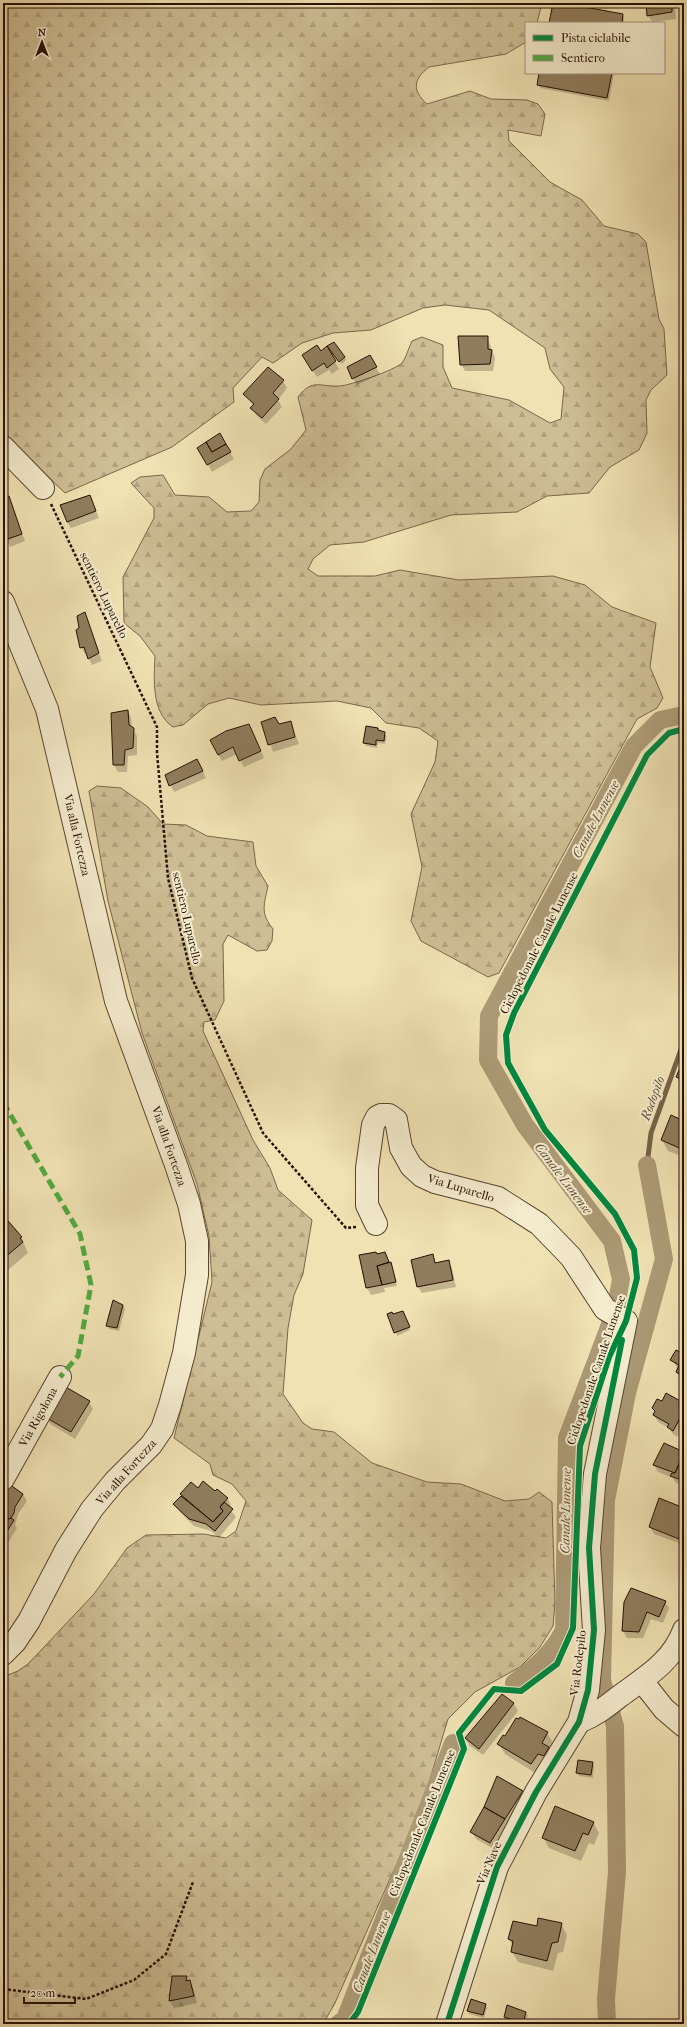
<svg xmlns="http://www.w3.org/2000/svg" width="687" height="2027" font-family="'IM FELL French Canon',serif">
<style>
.forest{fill:url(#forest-firs);stroke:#7a664a}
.shadow{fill:#0003}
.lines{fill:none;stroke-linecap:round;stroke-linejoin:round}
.stream{stroke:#776247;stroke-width:5}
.canal{stroke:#ac9a76;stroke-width:18}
.building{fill:#907d5d;stroke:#270f00}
.minor-casing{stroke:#59442d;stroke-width:24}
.path{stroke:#270f00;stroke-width:2.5;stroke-dasharray:3 2;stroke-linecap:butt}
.minor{stroke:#f5ecce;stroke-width:22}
.quiet{stroke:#53a840;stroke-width:5;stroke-dasharray:10 5;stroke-linecap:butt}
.cycleway-casing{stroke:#f5ecce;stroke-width:8}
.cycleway{stroke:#00873e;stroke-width:6}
.labels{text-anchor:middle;stroke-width:4;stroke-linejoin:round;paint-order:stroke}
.street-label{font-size:12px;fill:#270f00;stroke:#f5ecce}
.water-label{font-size:13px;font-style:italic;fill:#634e35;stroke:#f5ecce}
</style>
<defs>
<pattern id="forest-firs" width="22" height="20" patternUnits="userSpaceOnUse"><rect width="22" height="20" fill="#cebe95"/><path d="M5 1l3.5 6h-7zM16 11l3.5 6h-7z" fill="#b1a27f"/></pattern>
</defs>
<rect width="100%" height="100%" fill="#f0e2b3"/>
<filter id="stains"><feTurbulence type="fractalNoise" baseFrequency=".005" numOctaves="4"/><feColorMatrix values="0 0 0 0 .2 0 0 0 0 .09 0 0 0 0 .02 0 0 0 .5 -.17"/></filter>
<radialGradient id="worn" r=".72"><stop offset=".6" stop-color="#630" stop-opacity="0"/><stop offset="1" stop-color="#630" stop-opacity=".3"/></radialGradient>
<!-- forest -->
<path class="forest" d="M3,3h539l-5,20h-11v19l-20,12 -77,13c-16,12 -17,24 -2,37l43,-13 21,8 36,1 11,4 7,10 -4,22 -33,-6 1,11 41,41 32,18 22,26 34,8 8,8 13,77 5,10 3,46 -16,15 -5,10 1,33 -8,17 -29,17 -21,26 -42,3 -30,16 -66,3 -87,27 -34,3 -17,14 -5,10 10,7h57l25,-6 59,10 94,-4 32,9 27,22 44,16 -6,44 13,31 -6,10 -20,11 -138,254 -11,4 -67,-36 -10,-20 11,-54 -11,-53 24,-52 3,-21 -19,-13 -33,-5 -15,-15 -34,-7 -76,4 -32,-7 -21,6 -25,21 -10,2c-22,-15 -19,-48 -18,-71l-15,-20 -16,-13 -1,-46 31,-59v-10l-23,-25 9,-6 23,-2 12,20 34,2 18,15 24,-1 8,-9 1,-22 5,-11 26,-20 15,-19 -8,-33c15,-19 21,-10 41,-11 10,0 56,-16 63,-23 4,-5 7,-16 10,-22l10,-4 21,8v22l9,21 57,12 41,23 11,-4 3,-32 -14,-18 -5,-21 -56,-38 -44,-5 -22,3 -52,22 -38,3 -31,10 -29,20 -11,-6 -29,31 1,14 -62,45 -107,46 -62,-59z
M97,786l24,2 27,19 15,17 23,1 21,11 46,6 3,24 12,20c-4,19 -8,27 5,43l-1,12 -5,9 -10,1 -29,-16 -5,9 1,57 -9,19 -11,2 -1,9 50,109 17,28 8,22 34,30 -9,54 -9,21 -6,33 -5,66 20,29 9,6 22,3 38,31 55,19 34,2 44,17 24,-2 10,-7 13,10 3,101 -2,23 -13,21 -20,20 -45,25 -27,27 -27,90 -86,194 -12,21h-296l-24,-4v-343l15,-6 10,-7 66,-70 33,-46 19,-13 58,-1 22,4 10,-7 10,-30 -14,-17 -19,-9 -3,-11 -36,-26 38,-156 -3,-46 -12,-52 -55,-151 -34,-132 -19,-110z"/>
<!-- shadow -->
<path class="shadow" d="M554,3l69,12 1,3v5h-74z
M647,3h28l1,16 -24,3 -4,-7z
M540,73h74l-5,28 -69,-13 -2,-3z
M487,337l8,21 -2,13h-28l-4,-7z
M328,347l17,10 1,3 -4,4z
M327,348l12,21 -7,5 -3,-4 -12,7 -10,-15z
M369,357l11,17 -23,11 -4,-7z
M283,381l4,7 -9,12 4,7 -16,17 -10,-9 -4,-7 2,-2 -9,-12z
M220,435l14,24 -22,13 -13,-24z
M89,496l10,22 -28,10 -4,-6z
M8,498l17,43 -15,6 -7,-15v-33z
M84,614l18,47 -10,4 -5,-11h-2l-4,-7 -1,-18z
M128,711l3,7 1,10 5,8v19l-9,1 -1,16h-9l-4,-7z
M290,722l9,22 -26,8 -10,-29 16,3z
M249,725l15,33 -20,9 -7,-13 -15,7 -4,-7z
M378,729l9,7 -2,8 -7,-1 -1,5 -11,-2 -2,-3z
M198,761l8,17 -32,14 -8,-16z
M684,1063v22l-3,-1 -4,-7z
M684,1122v35l-16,-6 -6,-11z
M3,1217l18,20 7,16 -20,17 -5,-6z
M432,1255l4,8 12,-2 4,7 4,19 -34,6 -4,-6z
M360,1256l28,4 4,6 5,20 -13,2 1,4 -14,3 -4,-7z
M123,1305l2,4 -6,22 -10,-2 -2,-4z
M404,1315l6,15 -13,6 -4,-20z
M684,1355v26l-3,-2 -4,-7 1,-3 -6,-9z
M667,1395l17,9v21l-7,12 -4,-3 -4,-6 -11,-6 -4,-7 1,-2 -2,-5 9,-6z
M89,1402l4,7 -18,30 -25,-15 -4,-7z
M665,1445l19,9v32l-8,-3 -3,-5 -15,-6 -4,-7z
M191,1484l7,5 17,3 12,6 4,7 -2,3 7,9 -17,21 -8,-7 -17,-5 -15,-15 -4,-7z
M3,1486l20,8 4,7 -9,13 -3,11 2,3 -14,23z
M659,1499l25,10v36l-30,-11 -4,-7z
M625,1602h40l4,6 -6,15 -12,-4 -8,19h-16l-4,-7z
M502,1695l12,9 4,7 -35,44 -13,-9 -4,-7z
M547,1733l6,10 -16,31 -32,-20 -6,-10 7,-6z
M592,1763l2,3 -1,12 -14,-2 -2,-3z
M522,1792l4,7 -32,50 -18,-10 -4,-7z
M593,1822l6,11 -5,12 -5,-2 -8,18 -32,-13 -6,-11z
M561,1924l6,11 -4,17 -5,1 -5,18 -35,-9 -6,-10 1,-6 -4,-7 28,-12z
M173,1977h13l7,11 4,15 -23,5 -4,-7z
M485,2005l2,3 -3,10 -15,-4 -1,-3z
M526,2012l2,4 -3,8 -19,-4 -1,-3z"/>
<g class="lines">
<!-- stream -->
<path class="stream" d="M647,1165l4,-32 33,-92"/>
<!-- canal -->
<path class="canal" d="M514,1683c20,-15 39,-30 50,-53l3,-192 41,-108 8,-23 5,-28 -9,-38 -87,-116 -37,-65 1,-44 145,-270 26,-26 24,-5
M338,2024l7,-5 108,-276
M607,2024l-1,-25 11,-127 -2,-146 -13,-45 4,-181 21,-107 37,-134 -17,-94"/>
</g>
<!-- building -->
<path class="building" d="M553,3h10l60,11 -1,9h-73z
M646,3h26v9l-25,4z
M539,73h73l-5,25 -70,-13z
M458,336h30v13l4,1 -2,14 -30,1z
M334,342l11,15 -6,5 -12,-16z
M317,345l4,6 6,-5 9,15 -9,7 -3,-5 -12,8 -10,-16z
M370,355l7,12 -25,12 -5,-12z
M268,367l16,13 -11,13 6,6 -17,19 -12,-10 4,-4 -11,-10z
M220,433l6,11 -14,8 -6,-10z
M206,442l6,10 14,-8 5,8 -24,13 -10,-17z
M90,495l6,16 -29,11 -7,-17z
M9,496l13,38 -17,6 -2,-5v-37z
M85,612l14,41 -11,6 -4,-12 -4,1 -4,-18 3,-2 -2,-12z
M128,710l1,15 5,3 -1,20 -8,2 -1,15h-11l-2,-52z
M275,717l4,7 12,-3 4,16 -27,8 -7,-23z
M249,724l12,27 -22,10 -6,-14 -15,8 -8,-15 16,-9z
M366,726l12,2v2l7,2 -1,9 -8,-1v5l-13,-2z
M197,759l6,12 -34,15 -4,-11z
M683,1061h1v19l-8,-3z
M671,1115l13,6v29l-23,-10z
M3,1215l19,22 -2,1 3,4 -20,17z
M376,1252l1,2 8,-2 4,10 -12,4 5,19 -16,3 -7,-33z
M433,1254l2,9 14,-3 4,20 -36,7 -6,-27z
M391,1262l5,20 -14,3 -5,-19z
M113,1300l10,5 -6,23 -11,-2z
M403,1311l7,16 -16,6 -7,-19 5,-2 1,2z
M676,1350l8,4v23l-8,-5 3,-7 -9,-5z
M64,1386l26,15 -19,31 -26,-15z
M666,1393l18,10 -2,6 2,2 -11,20 -6,-4 2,-3 -16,-9 2,-4 -3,-3 5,-9 5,2z
M664,1443l20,9 -9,21 -22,-8z
M684,1453v28l-14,-5 2,-3h3z
M5,1481l18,13 -8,13 -1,6 -3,5 -6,2 -2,-1v-35z
M203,1481l12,10 2,-2 11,9 -8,9 3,4 -10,11 -33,-28 11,-12 7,6z
M181,1496l32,26 10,-11 -3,-4 4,-5 9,7 -18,22 -9,-7 -17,-5 -16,-15z
M659,1498l25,10v33l-35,-14z
M11,1518l3,2 -11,18v-19l2,1z
M631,1588l35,13 -7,16 -12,-5 -8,20 -17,-1 2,-29z
M502,1694l12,9 -35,46 -14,-11z
M520,1717l28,15 -6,11 7,4 -5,9 -6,-2 -7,10 -34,-20 6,-9 2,1 11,-18 3,1z
M578,1760l15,2 -2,13 -15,-2z
M497,1776l26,15 -18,28 -21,-12z
M555,1806l39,16 -6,13 -5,-2 -8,18 -33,-13z
M484,1807l21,12 -15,24 -20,-11z
M538,1918l24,5 -4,19 -6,1 -5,18 -36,-9 2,-11 -5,-2 5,-18 24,5z
M172,1976h15l-1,5 4,-1 4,16 -25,5z
M471,1999l15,5 -3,11 -16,-4z
M507,2005l19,7 -3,11 -19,-6z"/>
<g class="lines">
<defs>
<path id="minor" d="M3,447l40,41
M3,602l44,107 69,292 60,164 13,39 8,37v34l-13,78 -14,52 -8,24 -11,16 -36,36 -23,28 -26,41 -37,71 -14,21 -12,12
M376,1224l-9,-19v-37l6,-43 4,-8 4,-2h8l7,5 5,28 10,18 11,10 13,6 63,16 41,26 32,33 34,52 21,12 -31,153 -6,74 5,82 -6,60 -9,32 -43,70 -39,75 -50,157
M3,1479l57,-102
M642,1681l22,28 20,17
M579,1722c17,-7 27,-15 41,-26 27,-20 52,-34 64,-66"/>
</defs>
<!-- minor casing -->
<use href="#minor" class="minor-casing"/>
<!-- path -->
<path class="path" d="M51,504l106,223v26l11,125 24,100 71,155 83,95 10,-1
M3,1989l83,10 48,-19 32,-26 27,-72"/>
<!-- minor -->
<use href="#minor" class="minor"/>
<!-- quiet -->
<path class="quiet" d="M3,1102l77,132 11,51 -13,71 -18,21"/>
<defs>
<path id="cycleway" d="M349,2024l9,-12 106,-263 -5,-16 35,-44 27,2 36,-27 16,-36 7,-182 29,-89 17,-36 11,-43 -3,-28 -19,-36 -70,-84 -37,-67 -2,-28 8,-22 133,-258 22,-22 15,-4
M447,2024l50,-157 39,-75 43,-70 9,-32 6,-60 -5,-82 6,-74 27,-134"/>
</defs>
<!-- cycleway casing -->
<use href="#cycleway" class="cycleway-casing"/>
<!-- cycleway -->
<use href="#cycleway" class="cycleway"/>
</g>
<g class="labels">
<!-- street labels -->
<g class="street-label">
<text transform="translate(104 595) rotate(64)" y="4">sentiero Luparello</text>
<text transform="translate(77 835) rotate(77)" y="4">Via alla Fortezza</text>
<text transform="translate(187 918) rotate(77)" y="4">sentiero Luparello</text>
<text transform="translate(539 943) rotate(-63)" y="4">Ciclopedonale Canale Lunense</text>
<text transform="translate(169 1146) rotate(71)" y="4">Via alla Fortezza</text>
<text transform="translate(461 1188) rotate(17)" y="4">Via Luparello</text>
<text transform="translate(596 1370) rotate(-71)" y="4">Ciclopedonale Canale Lunense</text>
<text transform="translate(38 1417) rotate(-61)" y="4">Via Rigolona</text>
<text transform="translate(126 1472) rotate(-48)" y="4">Via alla Fortezza</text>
<text transform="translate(578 1663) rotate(-83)" y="4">Via Rodepilo</text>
<text transform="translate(422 1823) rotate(-68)" y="4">Ciclopedonale Canale Lunense</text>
<text transform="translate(489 1863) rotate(-67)" y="4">Via Nave</text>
</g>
<!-- water labels -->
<g class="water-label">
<text transform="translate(595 819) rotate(-62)" y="5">Canale Lunense</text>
<text transform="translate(652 1098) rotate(-70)" y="5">Rodopilo</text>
<text transform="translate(564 1178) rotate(53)" y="5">Canale Lunense</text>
<text transform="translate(565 1511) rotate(-89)" y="5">Canale Lunense</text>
<text transform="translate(371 1952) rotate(-69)" y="5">Canale Lunense</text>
</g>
</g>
<!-- margin -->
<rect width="687" height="2027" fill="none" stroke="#f0e2b3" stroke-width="16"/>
<rect x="4" y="4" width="679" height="2019" fill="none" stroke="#270f00" stroke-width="2"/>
<rect x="8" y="8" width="671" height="2011" fill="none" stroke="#270f00"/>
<!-- legend -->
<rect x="525" y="22" width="140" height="52" fill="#f5ecce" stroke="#a3947c"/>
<rect x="533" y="35" width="20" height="6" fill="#00873e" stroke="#a3947c"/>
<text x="561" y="42" font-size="12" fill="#270f00">Pista ciclabile</text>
<rect x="533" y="55" width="20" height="6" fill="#53a840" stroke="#a3947c"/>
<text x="561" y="62" font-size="12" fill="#270f00">Sentiero</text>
<!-- north arrow -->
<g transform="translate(42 42)" stroke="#f5ecce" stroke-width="3" paint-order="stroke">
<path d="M0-3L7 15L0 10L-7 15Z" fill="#270f00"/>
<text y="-6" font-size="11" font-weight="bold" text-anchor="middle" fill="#270f00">N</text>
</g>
<!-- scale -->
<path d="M24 1997v6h51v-6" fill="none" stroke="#270f00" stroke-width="2"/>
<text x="30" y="1997" font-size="12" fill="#270f00" stroke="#f5ecce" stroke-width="3" paint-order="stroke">20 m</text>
<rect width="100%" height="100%" filter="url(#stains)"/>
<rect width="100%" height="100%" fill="url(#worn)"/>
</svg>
